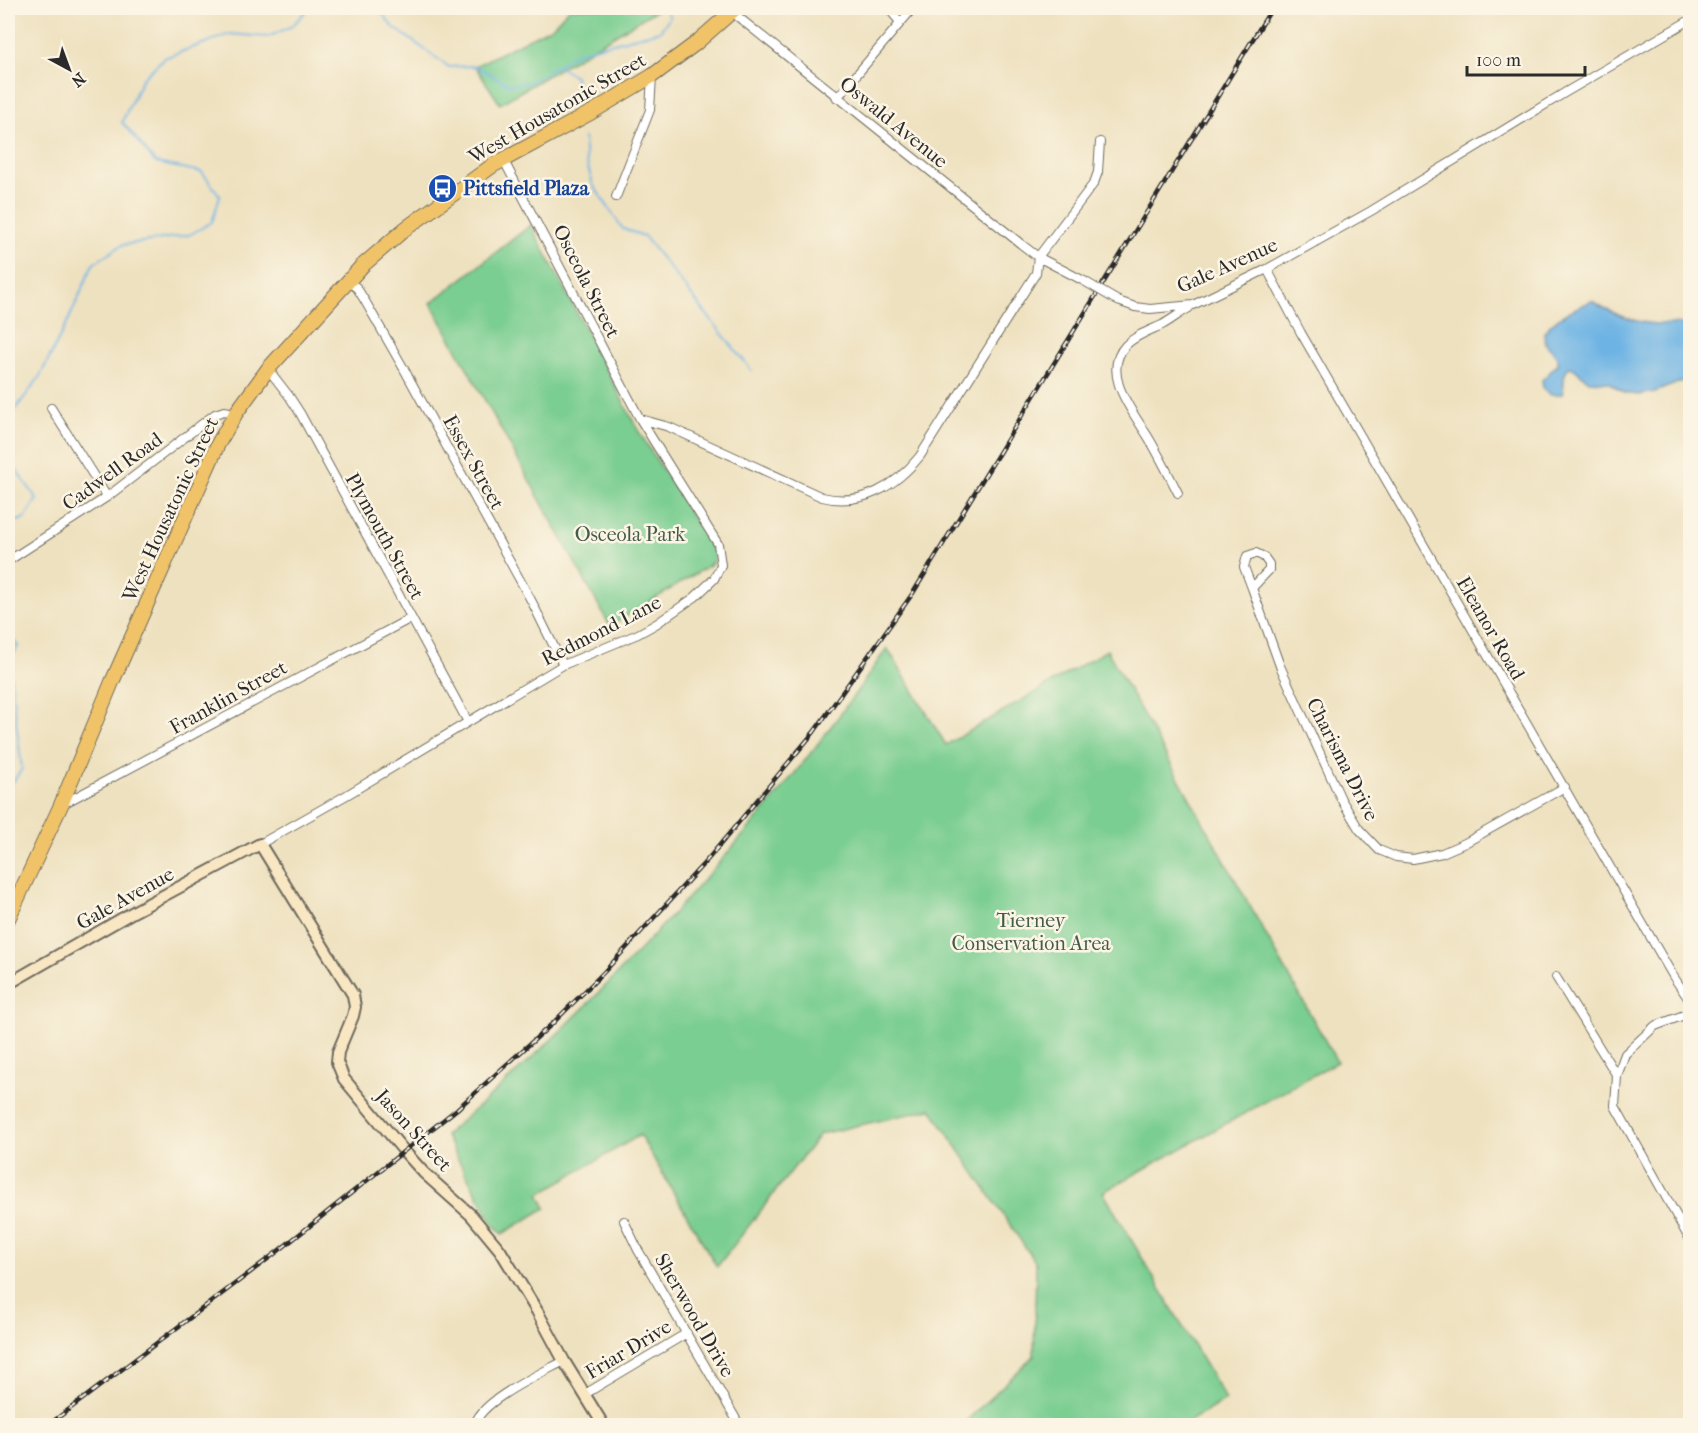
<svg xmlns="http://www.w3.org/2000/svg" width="1698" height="1433" font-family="'IM FELL French Canon',serif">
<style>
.green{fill:#7ace91;stroke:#527c5e;stroke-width:1.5}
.water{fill:#6db3e4;stroke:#4c6f88;stroke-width:1.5}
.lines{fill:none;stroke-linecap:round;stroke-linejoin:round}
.stream{stroke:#6db3e4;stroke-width:2}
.street-casing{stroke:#6f6b5f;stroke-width:10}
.secondary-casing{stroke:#6f6b5f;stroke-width:14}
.highway-casing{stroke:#6f6b5f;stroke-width:16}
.street{stroke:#fff;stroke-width:8}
.secondary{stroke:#f9e7c3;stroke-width:10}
.highway{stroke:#f1c369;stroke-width:14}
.rail-casing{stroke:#2b2b2b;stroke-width:4.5}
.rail{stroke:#fcf5e5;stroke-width:2;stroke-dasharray:7;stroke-linecap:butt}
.street-bridge-casing{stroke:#6f6b5f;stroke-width:10;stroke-linecap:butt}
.street-bridge{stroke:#fff;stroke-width:8}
.labels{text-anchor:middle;stroke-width:5;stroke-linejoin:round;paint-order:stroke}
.street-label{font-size:20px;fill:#2b2b2b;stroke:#fcf5e5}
.transit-label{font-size:20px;font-weight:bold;fill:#164399;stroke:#fcf5e5;text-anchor:start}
.park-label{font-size:20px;fill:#435c4a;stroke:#fcf5e5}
</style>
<rect width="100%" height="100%" fill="#fcf5e5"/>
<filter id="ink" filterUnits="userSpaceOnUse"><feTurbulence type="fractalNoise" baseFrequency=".0167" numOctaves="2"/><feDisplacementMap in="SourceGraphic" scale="12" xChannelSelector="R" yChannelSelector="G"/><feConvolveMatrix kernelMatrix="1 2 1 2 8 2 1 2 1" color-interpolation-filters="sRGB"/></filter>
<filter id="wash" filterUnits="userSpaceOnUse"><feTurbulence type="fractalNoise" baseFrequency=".008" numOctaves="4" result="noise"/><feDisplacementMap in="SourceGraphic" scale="24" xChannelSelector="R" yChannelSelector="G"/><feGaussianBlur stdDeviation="1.35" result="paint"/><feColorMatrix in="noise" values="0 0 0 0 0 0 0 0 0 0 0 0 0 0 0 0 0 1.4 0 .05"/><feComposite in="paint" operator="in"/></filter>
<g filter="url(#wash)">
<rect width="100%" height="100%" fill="#eee1bf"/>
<!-- green -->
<path class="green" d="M570,8h90l-160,96 -25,-38 77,-39z
M531,225l108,207 76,121 -1,7 -4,5 -100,61 -179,-323z
M887,648l59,97 161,-95 230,412 -234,130 123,208 -43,25h-221l72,-69 2,-93 -105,-154 -111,25 -103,133 -77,-132 -101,59 7,14 -44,26 -9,-10 -48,-89c97,-81 179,-165 262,-259 65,-72 126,-147 180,-228z"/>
<!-- water -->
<path class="water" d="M1592,301c26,16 50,25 81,23 7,0 12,1 17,-4v55l-7,6 -28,11 -16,3 -14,-2 -17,-11 -19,-1 -16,-13 -4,-1c-8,9 -3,17 -7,27l-11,1 -8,-7 -1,-8 15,-15v-9l-12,-13 -1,-11c13,-16 29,-23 48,-31z"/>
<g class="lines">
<!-- stream -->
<path class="stream" d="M378,8l14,18 57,41 26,-1 35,19 20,-3 48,-30 82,-21 10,-14 -6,-9
M557,66l18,10 1,11 11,12
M584,138l2,22 7,25 30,44 21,7 108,135
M8,419l31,-41 30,-59 24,-55 29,-19 67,-10 23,-13 8,-26 -18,-24 -46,-9 -34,-41 20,-43 22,-21 66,-24 38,3 24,-11 17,-18
M8,451l2,10 27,38 -12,19 -17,7
M8,635l10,11 -8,14 1,21 11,88 -14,20
M8,1113l3,-4"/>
</g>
</g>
<g filter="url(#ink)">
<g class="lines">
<defs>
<path id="street" d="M888,8l12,14
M732,12l289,232 17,13 46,24
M837,98l76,-90
M503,159l137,260
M616,197l34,-87 2,-34
M1038,257l56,-74 4,-11 2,-30
M1267,269l34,64 372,643 17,25
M348,281l9,7 8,13 39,68 128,233 31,63
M1118,301l17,6 15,2 43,-4 74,-36 104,-58 195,-119 124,-72
M268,369l21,27 11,17 168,309
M51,408l56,89
M1178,493c-9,-18 -18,-36 -28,-53 -15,-26 -51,-66 -24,-95 10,-10 23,-14 36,-20 9,-5 18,-12 27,-17
M8,561l99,-64 108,-83 9,-3 12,2
M1252,588l-8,-21 3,-11 9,-3 8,4 5,7v6l-17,18 28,78 61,133 18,30 20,21 17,7 17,2 29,-6 23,-10 100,-56
M61,805l350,-187
M260,844l85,-48 218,-131 75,-31 18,-10 39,-27 19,-18 7,-14 -3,-21 -78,-125 29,8 153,70c40,10 74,-11 98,-41l116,-183 2,-16
M1556,977l61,99
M1690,1016l-6,-1 -29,11 -30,28 -8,22 -2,30 75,134
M624,1221l14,29 102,176
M585,1394l102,-61
M475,1426c2,-24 69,-54 89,-65"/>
<path id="secondary" d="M8,984l127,-73 125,-67 93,151 2,12 -2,9 -15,36 -1,10 7,17 60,72 20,22 47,42 29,35 37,61 27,50 40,65"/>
<path id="highway" d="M8,919l53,-114 51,-123 106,-238 18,-31 32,-44 94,-103 43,-37 87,-63 100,-54 60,-36 43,-32 41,-36"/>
</defs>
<!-- street casing -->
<use href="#street" class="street-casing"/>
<!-- secondary casing -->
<use href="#secondary" class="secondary-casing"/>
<!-- highway casing -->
<use href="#highway" class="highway-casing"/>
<!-- street -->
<use href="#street" class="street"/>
<!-- secondary -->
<use href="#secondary" class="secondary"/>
<!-- highway -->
<use href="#highway" class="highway"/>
<defs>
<path id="rail" d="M47,1426l230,-174 180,-143 95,-85 52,-52 104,-113 106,-127 99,-139 359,-585"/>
</defs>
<!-- rail casing -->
<use href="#rail" class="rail-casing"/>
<!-- rail -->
<use href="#rail" class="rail"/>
<defs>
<path id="street-bridge" d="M1084,281l34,20"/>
</defs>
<!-- street-bridge casing -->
<use href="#street-bridge" class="street-bridge-casing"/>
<!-- street-bridge -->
<use href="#street-bridge" class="street-bridge"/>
</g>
</g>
<!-- icons -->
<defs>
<symbol id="bus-disc" viewBox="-11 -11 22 22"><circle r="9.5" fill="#1a4fb4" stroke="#fcf5e5"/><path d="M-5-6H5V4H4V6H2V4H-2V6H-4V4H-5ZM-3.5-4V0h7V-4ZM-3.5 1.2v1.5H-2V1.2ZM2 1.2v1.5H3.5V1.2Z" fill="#fff"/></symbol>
</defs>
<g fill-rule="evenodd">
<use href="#bus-disc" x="426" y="172" width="33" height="33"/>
</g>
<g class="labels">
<!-- street labels -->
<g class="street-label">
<text transform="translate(557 108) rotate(-30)" y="7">West Housatonic Street</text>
<text transform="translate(894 122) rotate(39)" y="7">Oswald Avenue</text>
<text transform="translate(1227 265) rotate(-24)" y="7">Gale Avenue</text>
<text transform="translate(587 281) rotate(63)" y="7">Osceola Street</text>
<text transform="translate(474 462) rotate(61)" y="7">Essex Street</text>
<text transform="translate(112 471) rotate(-36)" y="7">Cadwell Road</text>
<text transform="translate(170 509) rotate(-65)" y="7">West Housatonic Street</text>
<text transform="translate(385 536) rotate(61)" y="7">Plymouth Street</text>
<text transform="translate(1491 628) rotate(60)" y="7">Eleanor Road</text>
<text transform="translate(601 630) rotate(-27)" y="7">Redmond Lane</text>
<text transform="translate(228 697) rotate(-29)" y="7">Franklin Street</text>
<text transform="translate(1343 759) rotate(63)" y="7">Charisma Drive</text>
<text transform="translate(125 898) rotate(-29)" y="7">Gale Avenue</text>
<text transform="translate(414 1130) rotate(48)" y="7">Jason Street</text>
<text transform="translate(695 1315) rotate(60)" y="7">Sherwood Drive</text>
<text transform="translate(628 1349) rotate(-31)" y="7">Friar Drive</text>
</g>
<!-- transit labels -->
<g class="transit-label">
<text x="463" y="195">Pittsfield Plaza</text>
</g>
<!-- park labels -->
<g class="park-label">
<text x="630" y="541">Osceola Park</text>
<text x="1031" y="927">Tierney<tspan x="1031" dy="23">Conservation Area</tspan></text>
</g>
</g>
<!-- margin -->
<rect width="1698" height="1433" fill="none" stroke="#fcf5e5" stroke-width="30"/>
<!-- north arrow -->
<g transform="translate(69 69) rotate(139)" stroke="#fcf5e5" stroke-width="4.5" paint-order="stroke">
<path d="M0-4.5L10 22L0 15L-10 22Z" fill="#2b2b2b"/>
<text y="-9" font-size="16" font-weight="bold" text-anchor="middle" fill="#2b2b2b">N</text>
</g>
<!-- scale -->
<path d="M1467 66v9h118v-9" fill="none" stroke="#2b2b2b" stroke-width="3"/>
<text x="1476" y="66" font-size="18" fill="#2b2b2b" stroke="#fcf5e5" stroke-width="4.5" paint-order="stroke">100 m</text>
</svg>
